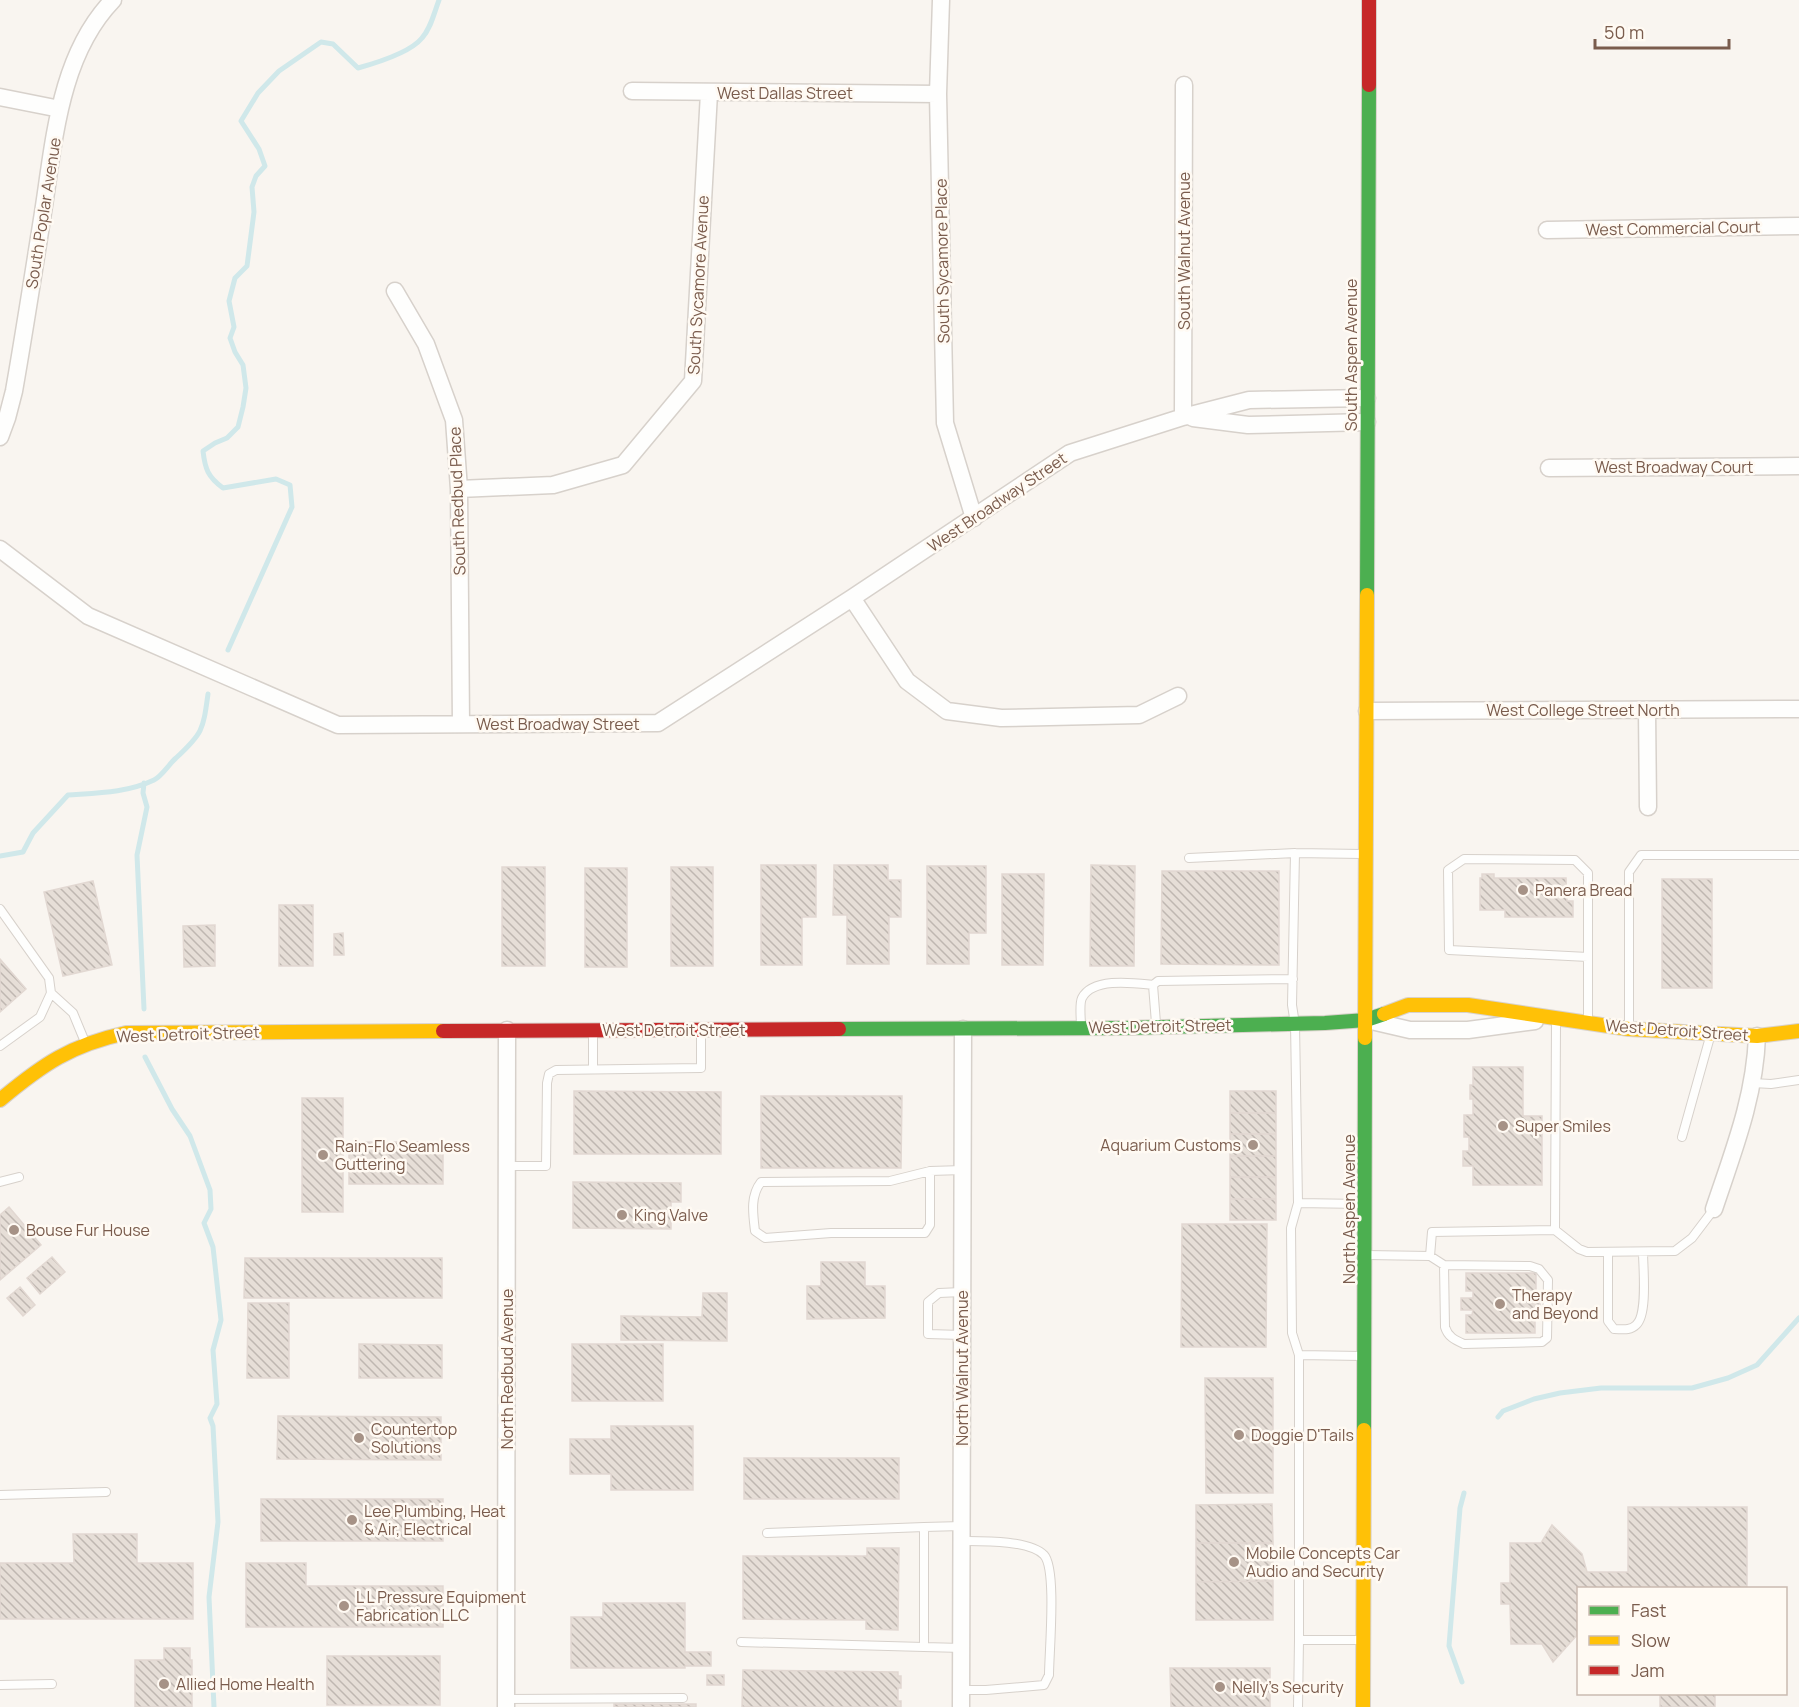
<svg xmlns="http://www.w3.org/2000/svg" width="1799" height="1707" font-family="Manrope,sans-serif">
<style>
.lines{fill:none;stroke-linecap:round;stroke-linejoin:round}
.stream{stroke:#d0e8ea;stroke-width:5}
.building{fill:url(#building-back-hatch);stroke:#e2d8d2;stroke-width:1.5}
.lane-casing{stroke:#d7d1cb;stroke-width:10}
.street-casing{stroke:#d7d1cb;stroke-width:19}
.fast-casing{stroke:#d9d2cb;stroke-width:16}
.slow-casing{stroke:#d9d2cb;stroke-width:16}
.jam-casing{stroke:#d9d2cb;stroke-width:16}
.lane{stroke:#fefefd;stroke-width:8}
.street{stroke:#fefefd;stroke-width:16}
.fast{stroke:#4caf50;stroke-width:14}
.slow{stroke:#ffc107;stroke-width:14}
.jam{stroke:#c62828;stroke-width:14}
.poi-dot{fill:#a69286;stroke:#fffaf3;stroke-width:2}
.labels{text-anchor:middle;stroke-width:5;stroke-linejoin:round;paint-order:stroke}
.street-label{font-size:16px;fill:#7a5c4d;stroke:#fffaf3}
.poi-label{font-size:16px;fill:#7a5c4d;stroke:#fffaf3;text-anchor:start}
</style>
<defs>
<pattern id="building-back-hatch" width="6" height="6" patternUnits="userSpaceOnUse" patternTransform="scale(1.5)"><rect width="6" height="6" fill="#e6ded7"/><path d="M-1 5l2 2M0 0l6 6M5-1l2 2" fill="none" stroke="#bfb7b1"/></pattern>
</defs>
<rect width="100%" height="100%" fill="#f9f5f0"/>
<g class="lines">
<!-- stream -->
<path class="stream" d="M228,650l64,-143 -2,-22 -14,-6 -53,9c-15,-11 -18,-19 -20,-37l12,-8 12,-5 11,-11 5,-20 3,-19 -3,-23 -8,-13 -5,-14 4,-11 -5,-26 6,-23 12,-12 7,-54 -2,-25 4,-11 9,-10 -6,-17 -18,-28 17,-28 21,-22 42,-29 12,2 25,24c18,-5 52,-15 64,-30 9,-10 12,-25 17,-38
M0,856l23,-4 10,-19 35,-38c28,-2 59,-2 86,-15 8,-4 15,-16 22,-22 27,-25 27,-28 32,-64
M144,1009l-7,-154 10,-48 -4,-14 1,-10
M145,1057l27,52 18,27 20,54 1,19 -7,14 9,24 8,73 -8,30 4,54 -7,14 3,8 5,96 -9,75 5,110
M1498,1417l5,-6 31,-12 26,-6 41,-5h91l36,-10 29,-13 42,-47
M1462,1682l-13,-36 11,-138 4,-15"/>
</g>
<!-- building -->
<path class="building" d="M761,865h55v52h-14v48h-41z
M834,865h54v15h13v37h-12v47h-42v-49h-14z
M1091,865l44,1 -1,100h-44z
M927,866h59v67h-17v31h-42z
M502,867h43v99h-43z
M671,867h42v99h-42z
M585,868h42v99h-42z
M1162,871h117v94l-118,-1z
M1002,874h42l-1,91h-41z
M1482,874h12v4h72l1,23h6v16h-68v-7h-25v-32h2z
M1662,879h50v109h-50z
M93,881l19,84 -49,11 -19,-84z
M279,905h34v61h-34z
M215,925v41l-31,1 -1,-41z
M343,933l1,22h-10v-21z
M0,959l26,30 -26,23z
M1473,1067h50v49h19v69h-69v-19h-10v-15h6v-14h-5v-22h9v-16h-3v-14h3z
M574,1091l147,1v62h-147z
M1230,1091h46v22h-46z
M761,1096h141l-1,72h-140z
M302,1098h41v114h-41z
M1230,1113h46v21h-46z
M1230,1134h46v22h-46z
M349,1142h94v42h-94z
M1230,1156h46v21h-46z
M1230,1177h46v22h-46z
M573,1182l108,1v19h-10v27l-98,-1z
M1230,1199h46v21h-46z
M9,1207l32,38 -41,35v-65z
M1182,1224h85l-1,123h-85z
M52,1257l13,15 -25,22 -13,-16z
M245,1258h197v40h-198z
M821,1262h44v24h20v32l-78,1v-33h14z
M1466,1273h70v21h-5v4h9v12h-9v5h4v18h-69v-18h6l1,-5h-12v-12h12v-7h-7z
M20,1287l15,18 -12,11 -16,-18z
M703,1293h24v48l-106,-1v-24l81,1z
M248,1303h41v75h-42z
M359,1344l83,1v33h-83z
M572,1344h91v57h-91z
M1205,1378h68v115h-67z
M278,1416l163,1v43l-164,-1z
M611,1426h82v64h-82v-16h-41v-35h41z
M744,1458h155v41h-155z
M261,1499h182v42h-182z
M1272,1504l1,39h-77v-38z
M1628,1507h119v81h-169v46l-25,28 -11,-18h-31l-1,-40h-9v-21h9v-40h31l11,-18 30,29 5,18h41z
M73,1534h64v29h56v56h-193v-56h74z
M1196,1543h77v38l-77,1z
M867,1548h32l-1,82 -32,-1v-9l-123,-1v-63h124z
M246,1563h60v23h137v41h-197z
M246,1563h60v23h137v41h-197z
M1273,1581v39h-77v-38z
M603,1603h82v49h26v14h-26v2h-114v-51h32z
M164,1648h26v12h2v47h-57v-47h29z
M327,1656h113v49h-113z
M327,1656h113v49h-113z
M1170,1668h100v39h-99z
M743,1670l155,2v4h3v12h-3v13h3v6h-159z
M707,1675h17v10h-17z
M1660,1694h55v13h-55z
M614,1704h82v3h-82z"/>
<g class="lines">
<defs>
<path id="lane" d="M1295,853l-3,152 3,19 3,179 -7,25 1,105 7,22v285h61
M1189,858l106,-5 67,1
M0,909l49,69 2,15 -11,24 -40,29
M1588,957l-139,-7 -1,-80 16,-11 111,1 13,13v148
M51,993l22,20 12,29
M1156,1023l-3,-38 5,-4 135,-2
M1081,1026c0,-8 -2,-22 1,-28 11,-21 52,-15 71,-13
M1629,1028v-156l12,-17h158
M593,1069v-35
M1753,1083l18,1 28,-4
M1682,1137l28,-100
M507,1166h39l1,-83 2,-9 7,-4 145,-2v-35
M930,1171v54l-5,8h-94l-66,5 -10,-7c-2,-17 -5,-35 6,-49l129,-1 40,-10 33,-1
M0,1182l19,-5
M1298,1203l63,1
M1555,1230l24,19 8,3 88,-1 17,-13 22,-29
M1608,1252v69l6,8c8,0 16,2 22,-4 12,-10 7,-58 7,-73
M1367,1255l63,1 2,-24 123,-2 1,-209
M1430,1256l14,9 1,62c3,10 10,13 19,17l78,-2 5,-4 1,-58 -9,-11 -9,-3 -86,-1
M962,1292l-23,1 -11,9v32l34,1
M1299,1355l62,1
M0,1495l106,-3
M767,1533l157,-6
M741,1642l183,5
M962,1648l-38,-1v-120l38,-1
M0,1685l52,-1
M961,1690h25l58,-5 5,-10c0,-22 8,-106 -5,-120 -15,-15 -61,-14 -82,-14
M506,1699l177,-1
M1298,1707l1,-67"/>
<path id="street" d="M941,0l-3,94 7,329 29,95
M632,91l306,3
M0,97l60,12
M1547,230l252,-4
M395,291l31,53 28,76 5,69 2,235
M1183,417l1,-332
M1193,418l55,7 119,-3
M0,437l7,-19 7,-27c10,-57 19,-115 28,-172 12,-74 16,-162 71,-219
M1549,468l250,-2
M459,489l94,-4 70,-20 70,-84 16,-288
M0,549l88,67 250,109 320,-2 194,-125 218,-145 113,-36 66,-17 118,-2
M852,598l55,83 40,30 54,7 138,-3 39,-19
M1647,710l1,97
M1367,711l432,-2
M1367,1020l43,10h58l67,-9
M1714,1209c19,-57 41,-112 43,-173
M506,1707l1,-677
M961,1707l2,-678"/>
<path id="fast" d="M1367,595l2,-510
M839,1029l286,-1 200,-5 41,-3 18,-6
M1364,1430l1,-392"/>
<path id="slow" d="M1384,1014l24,-9h60l161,24 128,7 42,-5
M1365,1038l2,-443
M0,1100c43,-36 71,-55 126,-67l317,-2
M1363,1707l1,-277"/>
<path id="jam" d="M1369,85v-85
M443,1031l396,-2"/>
</defs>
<!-- lane casing -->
<use href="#lane" class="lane-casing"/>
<!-- street casing -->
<use href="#street" class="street-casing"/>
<!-- fast casing -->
<use href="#fast" class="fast-casing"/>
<!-- slow casing -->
<use href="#slow" class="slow-casing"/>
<!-- jam casing -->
<use href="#jam" class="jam-casing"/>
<!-- lane -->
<use href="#lane" class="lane"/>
<!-- street -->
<use href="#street" class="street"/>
<!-- fast -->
<use href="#fast" class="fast"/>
<!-- slow -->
<use href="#slow" class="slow"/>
<!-- jam -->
<use href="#jam" class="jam"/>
</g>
<!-- markers -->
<g class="poi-dot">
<circle cx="1523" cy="890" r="6"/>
<circle cx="1503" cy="1126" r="6"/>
<circle cx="1253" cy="1145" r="6"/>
<circle cx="323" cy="1155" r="6"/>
<circle cx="622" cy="1215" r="6"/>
<circle cx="14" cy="1230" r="6"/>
<circle cx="1500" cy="1304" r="6"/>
<circle cx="1239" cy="1435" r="6"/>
<circle cx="359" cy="1438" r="6"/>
<circle cx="352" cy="1520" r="6"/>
<circle cx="1234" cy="1562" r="6"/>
<circle cx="344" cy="1606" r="6"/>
<circle cx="164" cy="1684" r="6"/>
<circle cx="1220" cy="1687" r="6"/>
</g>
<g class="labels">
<!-- street labels -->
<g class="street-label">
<text x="785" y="99">West Dallas Street</text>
<text transform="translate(43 213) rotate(-81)" y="6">South Poplar Avenue</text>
<text transform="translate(1673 228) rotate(-1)" y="6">West Commercial Court</text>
<text transform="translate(1184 251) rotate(-90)" y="6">South Walnut Avenue</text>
<text transform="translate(942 261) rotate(-91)" y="6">South Sycamore Place</text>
<text transform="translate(698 285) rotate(-87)" y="6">South Sycamore Avenue</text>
<text transform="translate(1351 355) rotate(-90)" y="6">South Aspen Avenue</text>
<text x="1674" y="473">West Broadway Court</text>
<text transform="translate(457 501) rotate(-92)" y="6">South Redbud Place</text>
<text transform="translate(997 502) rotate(-34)" y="6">West Broadway Street</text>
<text x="1583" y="716">West College Street North</text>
<text x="558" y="730">West Broadway Street</text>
<text transform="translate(1160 1026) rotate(-1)" y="6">West Detroit Street</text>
<text x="674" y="1036">West Detroit Street</text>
<text transform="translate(1677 1030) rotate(4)" y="6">West Detroit Street</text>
<text transform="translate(188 1034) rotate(-2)" y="6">West Detroit Street</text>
<text transform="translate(1349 1209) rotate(-90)" y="6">North Aspen Avenue</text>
<text transform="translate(962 1368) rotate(-90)" y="6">North Walnut Avenue</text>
<text transform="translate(507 1369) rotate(-90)" y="6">North Redbud Avenue</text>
</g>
<!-- poi labels -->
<g class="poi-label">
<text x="1535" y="896">Panera Bread</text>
<text x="1515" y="1132">Super Smiles</text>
<text x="1241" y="1151" text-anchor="end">Aquarium Customs</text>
<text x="335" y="1152">Rain-Flo Seamless<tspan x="335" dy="18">Guttering</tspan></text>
<text x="634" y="1221">King Valve</text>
<text x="26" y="1236">Bouse Fur House</text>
<text x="1512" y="1301">Therapy<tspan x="1512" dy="18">and Beyond</tspan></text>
<text x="371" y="1435">Countertop<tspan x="371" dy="18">Solutions</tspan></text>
<text x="1251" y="1441">Doggie D'Tails</text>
<text x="364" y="1517">Lee Plumbing, Heat<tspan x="364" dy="18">&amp; Air, Electrical</tspan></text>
<text x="1246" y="1559">Mobile Concepts Car<tspan x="1246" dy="18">Audio and Security</tspan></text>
<text x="356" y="1603">L L Pressure Equipment<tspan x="356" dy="18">Fabrication LLC</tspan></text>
<text x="176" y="1690">Allied Home Health</text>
<text x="1232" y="1693">Nelly's Security</text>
</g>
</g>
<!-- legend -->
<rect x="1577" y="1587" width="210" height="108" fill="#fffaf3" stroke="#cabbb1" stroke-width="1.5"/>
<rect x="1589" y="1606" width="30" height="9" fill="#4caf50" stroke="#cabbb1" stroke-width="1.5"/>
<text x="1631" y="1617" font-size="18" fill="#7a5c4d">Fast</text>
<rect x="1589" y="1636" width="30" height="9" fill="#ffc107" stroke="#cabbb1" stroke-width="1.5"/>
<text x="1631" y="1647" font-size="18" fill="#7a5c4d">Slow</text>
<rect x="1589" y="1666" width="30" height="9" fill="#c62828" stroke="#cabbb1" stroke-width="1.5"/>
<text x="1631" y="1677" font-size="18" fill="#7a5c4d">Jam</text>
<!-- scale -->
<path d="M1595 39v9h134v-9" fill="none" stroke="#7a5c4d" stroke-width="3"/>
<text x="1604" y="39" font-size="18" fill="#7a5c4d" stroke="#fffaf3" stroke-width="4.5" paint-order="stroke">50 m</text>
</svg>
